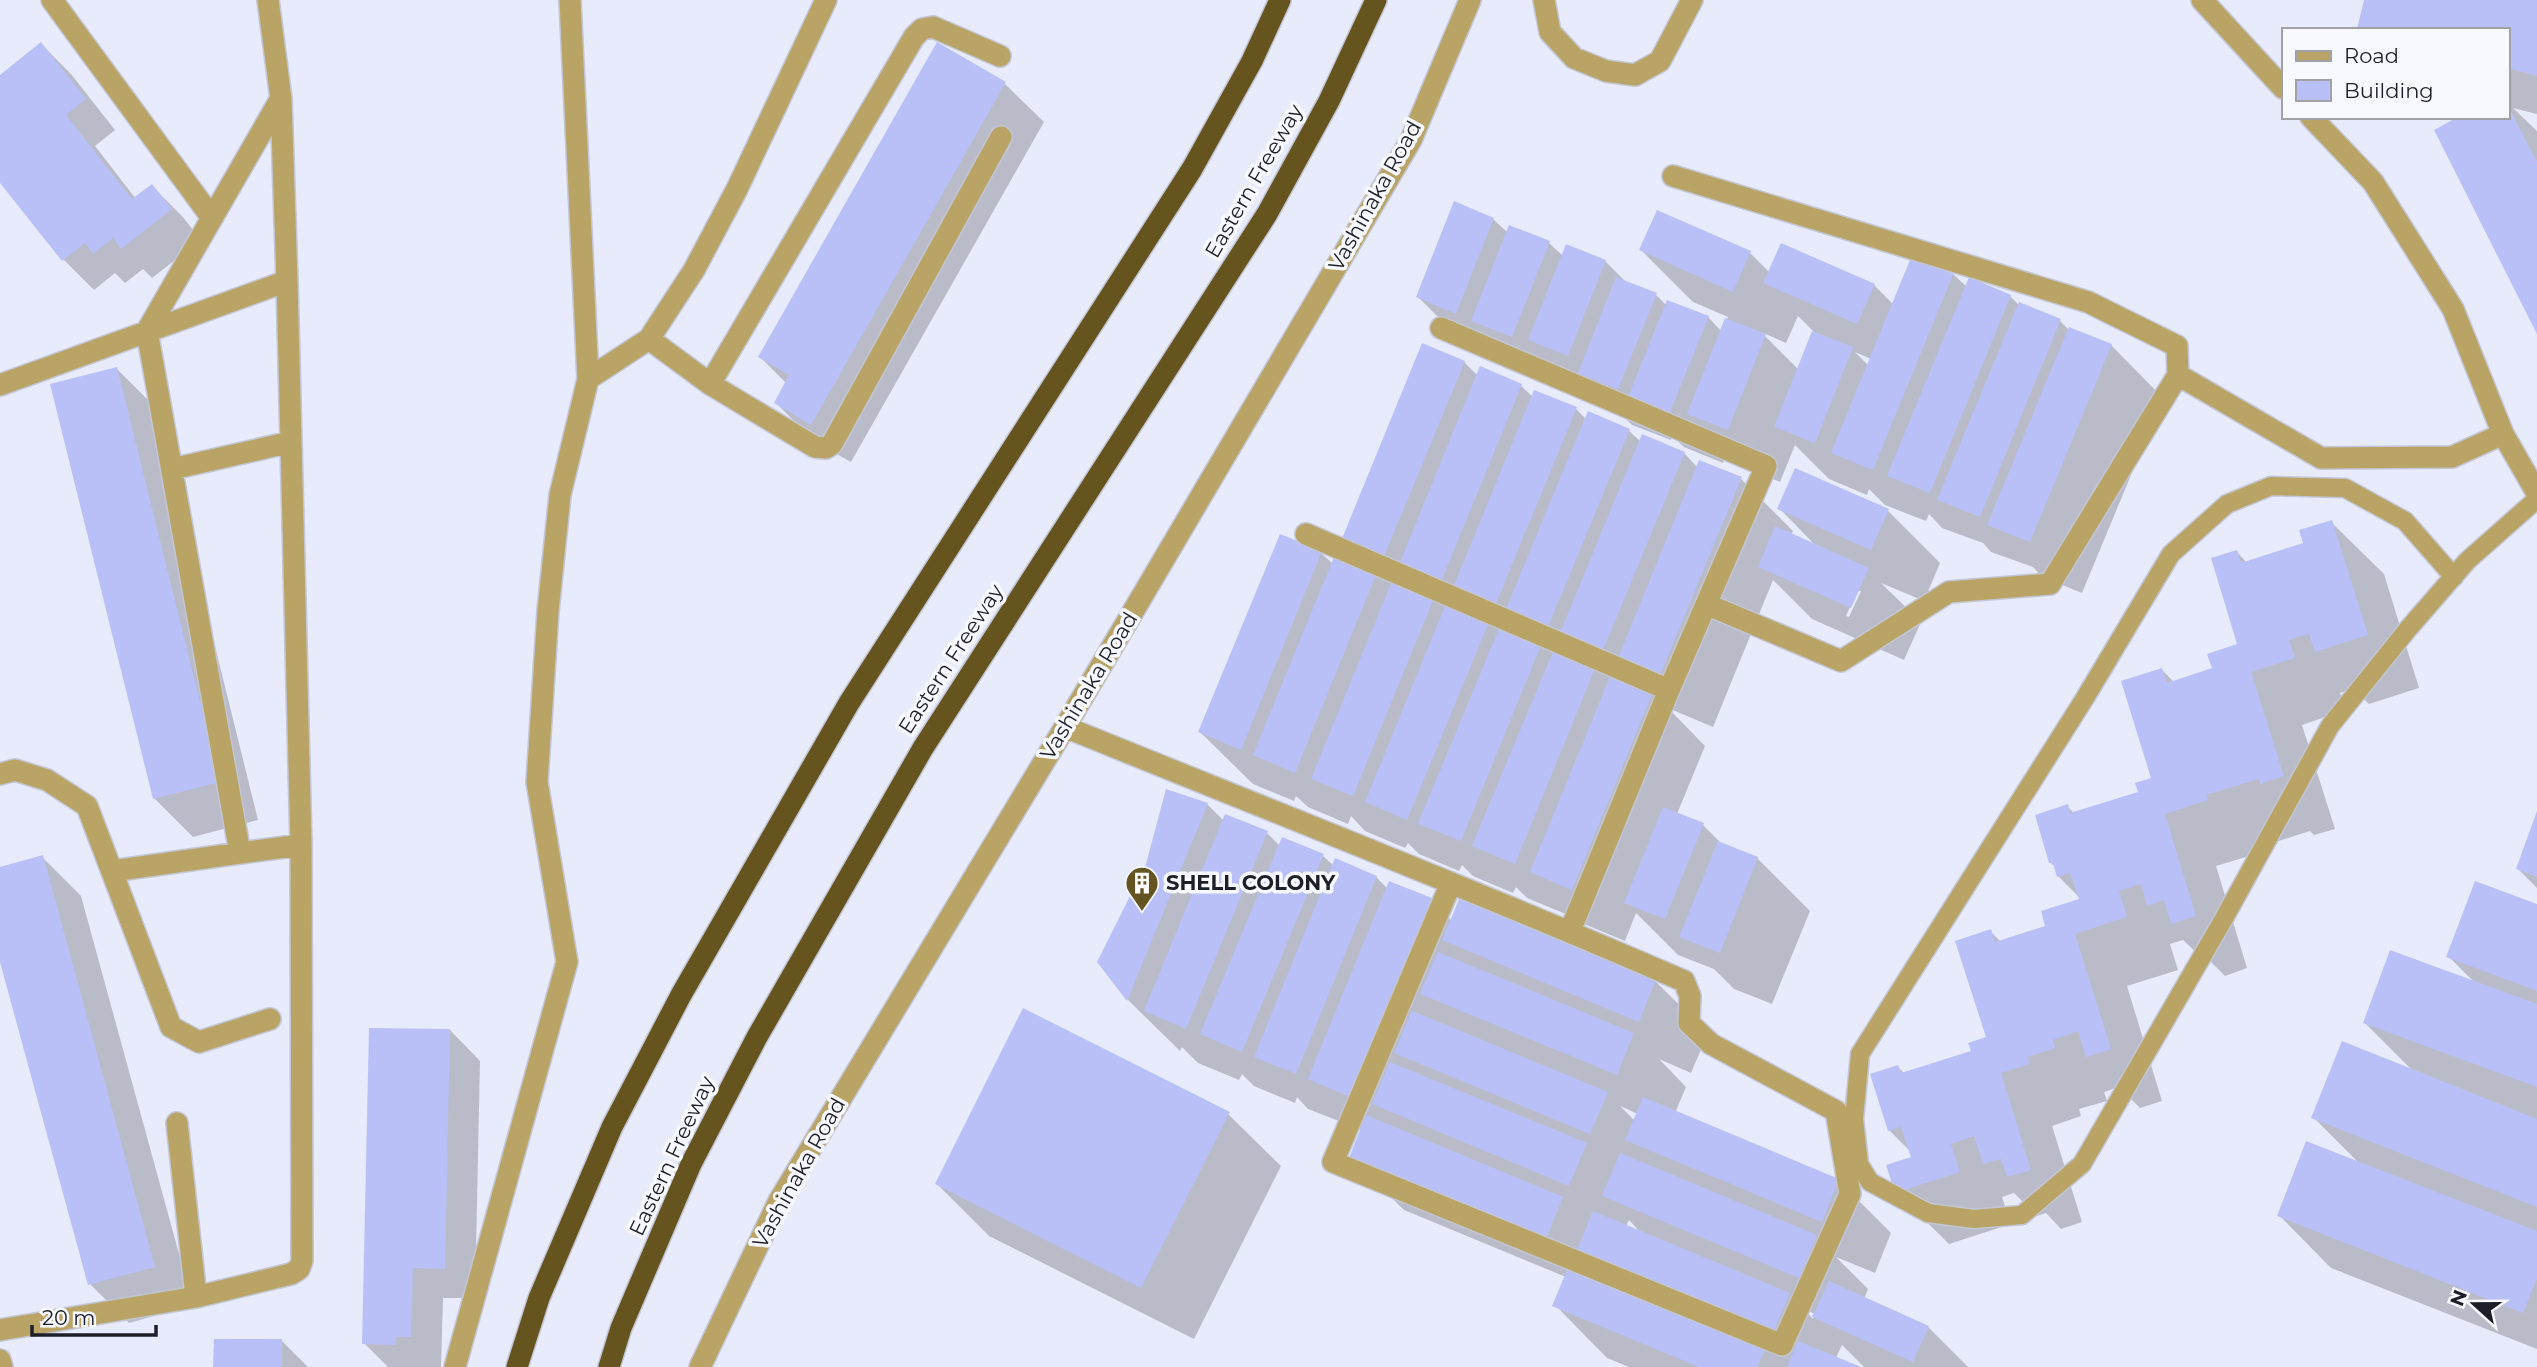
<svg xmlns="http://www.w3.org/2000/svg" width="2537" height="1367" font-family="Montserrat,sans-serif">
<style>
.shadow{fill:#0003;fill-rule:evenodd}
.building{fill:#b8c0f7}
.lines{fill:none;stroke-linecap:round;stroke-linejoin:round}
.lane-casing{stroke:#c3c6d5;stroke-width:21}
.street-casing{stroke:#c3c6d5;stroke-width:24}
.highway-casing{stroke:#c3c6d5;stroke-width:24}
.lane{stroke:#b9a465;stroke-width:18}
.street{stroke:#b9a465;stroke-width:21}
.highway{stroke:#66541e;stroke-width:21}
.labels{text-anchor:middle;stroke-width:7;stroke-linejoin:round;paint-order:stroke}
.street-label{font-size:21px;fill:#1d1f28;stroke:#f8f9fe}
.poi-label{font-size:21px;font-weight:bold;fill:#1d1f28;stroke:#f8f9fe;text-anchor:start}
</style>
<rect width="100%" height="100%" fill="#e8ebfb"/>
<!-- shadow -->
<path class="shadow" d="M2366,0h171v114l-24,-6 24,23v200l-30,-214v-87z
M41,44l30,30 44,56 -20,16 41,53 16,-13 30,30 19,24 -49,38 -9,-9 -18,14 -10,-10 -21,17 -30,-30 -64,-79v-104z
M1005,84l39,38 -193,340 -36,-20 -39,-39 10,-20 -26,-26z
M1493,219l15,14 2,-6 39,16 14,13 42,5 22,22 29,12 11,11 41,11 14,15 6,-15 -35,-15 -52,-52 109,3 20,20 104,12 20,20 19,-48 40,17 14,13 43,9 9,9 41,16 9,9 42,15 52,53 -81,195 -40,-16 -9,-10 -42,-15 -8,-9 -41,-15 -13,-14 -3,7 -41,-16 -16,-16 -2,6 -38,-16 -34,-34 -15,37 -38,-16 -15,-14 -4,11 -39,-16 -12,-11 -1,4 -39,-15 -22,-22 -140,-54 -52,-52zM1798,316l16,16 -15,38 -38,-38 25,11zM1855,352l16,7 -2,7z
M1464,362l14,14 43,10 12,11 43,12 10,10 43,12 12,11 43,11 14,15 43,11 52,52 -2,4 26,12 -38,-39 109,3 52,52 -16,38 -43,-18 40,39 -17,38 -92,-41 -39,-39 -60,147 -45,-19 37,38 -28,68 26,11 19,19 35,14 53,53 -38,93 -38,-15 -20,-20 -36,-14 -42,-42 -11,28 -41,-17 -14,-14 -2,5 -41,-17 -11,-11 -3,6 -40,-17 -11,-11 -3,6 -40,-17 -11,-11 -3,5 -40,-17 -14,-15 -3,8 -40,-17 -12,-11 -2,5 -41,-17 -53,-52 81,-195 40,16 12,11 2,-4 46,19 -38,-39zM1857,591h4l-12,26 -3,-1z
M117,369l39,39 102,412 -65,17 -39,-39z
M2331,522l53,52 35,114 -50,16 -15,-15 -14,4 6,17 -44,15 33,104 -21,6 -4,-4 -53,17 2,5 -43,13 31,102 -22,8 -20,-20 -4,1 -18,-17 -13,4 8,26 -51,16 35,115 -22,7 -21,-21 -15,5 3,9 -28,8 2,7 -29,10 30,96 -21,7 -15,-16 -9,3 -23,-23 -12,4 9,27 -62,20 -53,-52 17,-34 -2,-6 -22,-22 9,-63 7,7 68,-22 15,-14 2,-107 11,11 46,-15 35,-27 -24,-24 -2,-8 -5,-5 16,-57 7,7 67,-20 12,-14 9,-109 12,12 40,-12 26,-25 -3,-93 10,11 59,-19z
M1207,804l17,17 43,12 13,13 43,10 11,10 42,11 12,12 43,11 21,21 9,-21 194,81 53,52 -17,40 -32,-14 27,28 -11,26 163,67 53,53 -16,40 -39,-16 32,32 -4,10 64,28 40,40h-104l-22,-22 -6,13 21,9h-228l-22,-9 -52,-53 11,-28 -162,-67 -53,-52 11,-27 -11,-11 -2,5 -41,-16 -11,-12 -2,6 -41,-17 -12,-12 -3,6 -41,-17 -16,-16 -2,4 -52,-51 -29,-38zM1620,1106l18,8 -3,7zM1629,1220l12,13 -15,-7zM1804,1309l11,5 -2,5z
M2537,815v73l-19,-19z
M42,857l39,39 112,409 -64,18 -39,-39 -90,-328v-88z
M2537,906v443l-206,-81 -52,-53 81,-51 -47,-47 101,-45 -49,-49 111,-39 -28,-28z
M450,1030l30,31 -5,237h-32l-2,69h-53l-24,-24z
M1228,1114l53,52 -87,173 -205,-103 -52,-52z
M282,1341l26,26h-93z"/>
<!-- building -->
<path class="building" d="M2364,0h173v76l-30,-8v-38h-147l-3,-1z
M41,42l45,57 -20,16 66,84 20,-15 20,25 -51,40 -8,-11 -20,16 -8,-11 -23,18 -62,-78v-108z
M937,42l69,40 -195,343 -37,-22 15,-28 -31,-18z
M2507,104l30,58v172l-103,-204 24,-13h49z
M1454,201l40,17 -38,96 -40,-17z
M1657,210l94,41 -18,41 -94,-42z
M1509,225l41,16 -38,96 -41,-16z
M1781,243l94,41 -18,40 -94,-41z
M1566,244l40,16 -38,96 -40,-16z
M1912,255l42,17 -81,198 -42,-17z
M1616,277l41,16 -39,96 -40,-16z
M1969,277l42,18 -81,198 -43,-17z
M1667,300l42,16 -39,96 -41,-17z
M2019,302l42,17 -81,198 -43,-17z
M1725,318l41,16 -38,96 -41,-16z
M2069,327l43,17 -82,198 -43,-17z
M1812,331l41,16 -38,96 -41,-16z
M1422,343l43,18 -82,198 -42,-18z
M1480,366l42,18 -81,198 -42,-17z
M117,367l103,415 -67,17 -103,-415z
M1534,390l43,17 -82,199 -42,-18z
M1588,411l42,18 -82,198 -42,-18z
M1642,434l43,18 -82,198 -43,-17z
M1699,460l43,17 -82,198 -42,-17z
M1795,468l94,41 -18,41 -94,-41z
M2332,520l36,115 -53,17 -6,-18 -20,6 6,18 -44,14 33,104 -24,8 -1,-5 -53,16 2,5 -43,14 31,102 -25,8 -7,-24 -17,6 -6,-22 -22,7 8,26 -52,17 36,115 -25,8 -8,-26 -25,9 2,8 -27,9 2,7 -29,9 30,97 -24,7 -6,-18 -18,5 -9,-28 -23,8 9,28 -65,21 -9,-28 25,-8 -10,-30 -13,4 -18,-57 28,-9 3,8 70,-22 -3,-8 18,-6 -31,-96 36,-12 4,13 50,-16 -4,-15 38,-12 -9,-26 -13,4 -4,-14h-4l-14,-48 33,-11 2,9 68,-21 -3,-9 16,-5 -30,-97 41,-13 5,15 45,-15 -5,-14 30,-10 -26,-86 26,-8 4,13 62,-20 -4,-13z
M1775,526l94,42 -18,40 -93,-41z
M1280,534l42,17 -81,199 -43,-18z
M1334,557l42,18 -81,198 -42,-18z
M1392,581l42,17 -81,198 -42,-17z
M1446,604l43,18 -82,198 -42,-18z
M1500,626l42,17 -81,198 -43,-17z
M1554,649l42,17 -81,198 -43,-18z
M1611,674l42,18 -81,198 -42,-18z
M1166,789l42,14 -81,198 -30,-39 49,-98z
M1663,807l41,16 -39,96 -41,-16z
M2537,811v66l-21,-8z
M1225,814l43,17 -82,198 -42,-18z
M1282,837l42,17 -82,198 -42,-18z
M1718,841l40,16 -38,96 -41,-16z
M43,855l112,412 -67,18 -88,-323v-95z
M1335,858l42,18 -81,198 -42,-17z
M1389,881l43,17 -82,199 -42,-18z
M2475,881l62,23v87l-91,-34z
M1460,897l196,82 -17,43 -197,-82z
M2390,950l147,54v83l-174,-64z
M1438,952l196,81 -17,42 -197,-81z
M1023,1008l207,104 -89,176 -206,-104z
M1412,1011l196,81 -18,42 -196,-81z
M369,1028l81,1 -5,240 -32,-1 -2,69h-15v8l-34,-1z
M2342,1041l195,78v88l-226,-89z
M1390,1062l197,81 -18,43 -197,-82z
M1643,1097l196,82 -17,43 -197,-82z
M1366,1115l197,82 -17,42 -197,-81z
M2306,1141l231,90v47l-14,35 -246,-97z
M1620,1153l197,82 -18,43 -197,-82z
M1593,1211l197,82 -18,42 -196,-82z
M1570,1263l197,82 -10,22h-58l-147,-61z
M1829,1281l100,45 -16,36 -101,-45z
M214,1339h68v28h-69z
M1798,1341l63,26h-74z"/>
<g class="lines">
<defs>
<path id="lane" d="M2454,577l-49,-56 -60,-33 -74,-2 -44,18 -56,50 -86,144 -225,356 -6,65 5,45 11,18 58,31 46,6 48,-4 60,-51 140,-242 108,-196 78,-97 59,-68 70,-62"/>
<path id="street" d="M52,0l160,218
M570,0l18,379
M1544,0l6,32 24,26 32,13 29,4 25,-14 32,-61
M2202,0l81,88
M2311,117l62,65 80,127 50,125 34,59
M1673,176l415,126 89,44 1,29
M1441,328l325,138 -97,224 -99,241
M649,339l61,45 105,63 11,1 6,-4 169,-307
M710,384l204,-347 8,-8 11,-2 67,29
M0,385l287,-104
M172,469l119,-27
M1306,534l363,156
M1706,604l135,57 108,-69 101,-8 128,-209 143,83 131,-1 51,-23
M1065,727c207,84 414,165 619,254l6,15 -1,27 22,21 125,67 14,83 -68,151 -449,-183 118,-279
M0,774l15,-4 32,10 40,26 84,221 28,15 71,-23
M240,853l61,-8
M112,871l128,-18 -93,-522 133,-231
M196,1297l95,-23 8,-5 3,-8 -1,-416 -14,-564 -6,-182 -13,-99
M0,1330l196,-33 -19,-174
M0,1360l2,7
M455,1367l112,-405 -30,-180 11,-171 12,-116 28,-116 61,-40 45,-69 43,-81 89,-189
M700,1367l79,-166 286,-474 346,-587 59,-140"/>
<path id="highway" d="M517,1367l22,-69 73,-171 69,-132 168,-292 343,-534 60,-108 28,-61
M609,1367l12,-39 70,-164 66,-127 166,-289 344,-534 62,-113 47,-101"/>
</defs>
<!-- lane casing -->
<use href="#lane" class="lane-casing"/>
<!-- street casing -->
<use href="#street" class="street-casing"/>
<!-- highway casing -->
<use href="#highway" class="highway-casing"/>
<!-- lane -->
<use href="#lane" class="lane"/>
<!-- street -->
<use href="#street" class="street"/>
<!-- highway -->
<use href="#highway" class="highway"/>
</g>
<!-- icons -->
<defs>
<symbol id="building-pin" viewBox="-11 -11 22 30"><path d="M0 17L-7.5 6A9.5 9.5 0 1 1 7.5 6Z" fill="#645421" stroke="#f8f9fe"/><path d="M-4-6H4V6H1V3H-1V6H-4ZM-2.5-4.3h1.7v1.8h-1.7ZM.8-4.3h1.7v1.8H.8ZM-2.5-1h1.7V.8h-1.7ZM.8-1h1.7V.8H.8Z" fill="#fff"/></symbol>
</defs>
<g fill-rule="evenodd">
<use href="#building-pin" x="1123" y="864" width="38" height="52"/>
</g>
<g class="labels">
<!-- street labels -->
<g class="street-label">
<text transform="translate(1254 181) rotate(-60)" y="7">Eastern Freeway</text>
<text transform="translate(1375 196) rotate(-61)" y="7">Vashinaka Road</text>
<text transform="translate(951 659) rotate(-57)" y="7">Eastern Freeway</text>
<text transform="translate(1089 686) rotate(-59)" y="7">Vashinaka Road</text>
<text transform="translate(672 1156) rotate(-65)" y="7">Eastern Freeway</text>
<text transform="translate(799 1173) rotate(-61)" y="7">Vashinaka Road</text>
</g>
<!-- poi labels -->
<g class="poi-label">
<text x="1166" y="890">SHELL COLONY</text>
</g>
</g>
<!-- legend -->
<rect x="2282" y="28" width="228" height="91" fill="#f8f9fe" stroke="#a0a2a8" stroke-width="2"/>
<rect x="2296" y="51" width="35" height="10" fill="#b9a465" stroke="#a0a2a8" stroke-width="2"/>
<text x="2344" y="63" font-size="21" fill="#1d1f28">Road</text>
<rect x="2296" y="80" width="35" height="21" fill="#b8c0f7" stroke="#a0a2a8" stroke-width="2"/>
<text x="2344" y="98" font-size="21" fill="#1d1f28">Building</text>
<!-- north arrow -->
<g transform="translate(2474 1304) rotate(291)" stroke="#f8f9fe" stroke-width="5" paint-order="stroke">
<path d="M0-5L12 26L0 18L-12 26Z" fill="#1d1f28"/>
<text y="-10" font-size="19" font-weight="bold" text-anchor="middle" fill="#1d1f28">N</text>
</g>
<!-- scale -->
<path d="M32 1325v10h124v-10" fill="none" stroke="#1d1f28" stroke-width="3.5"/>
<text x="42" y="1325" font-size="21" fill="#1d1f28" stroke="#f8f9fe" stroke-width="5" paint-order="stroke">20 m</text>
</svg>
